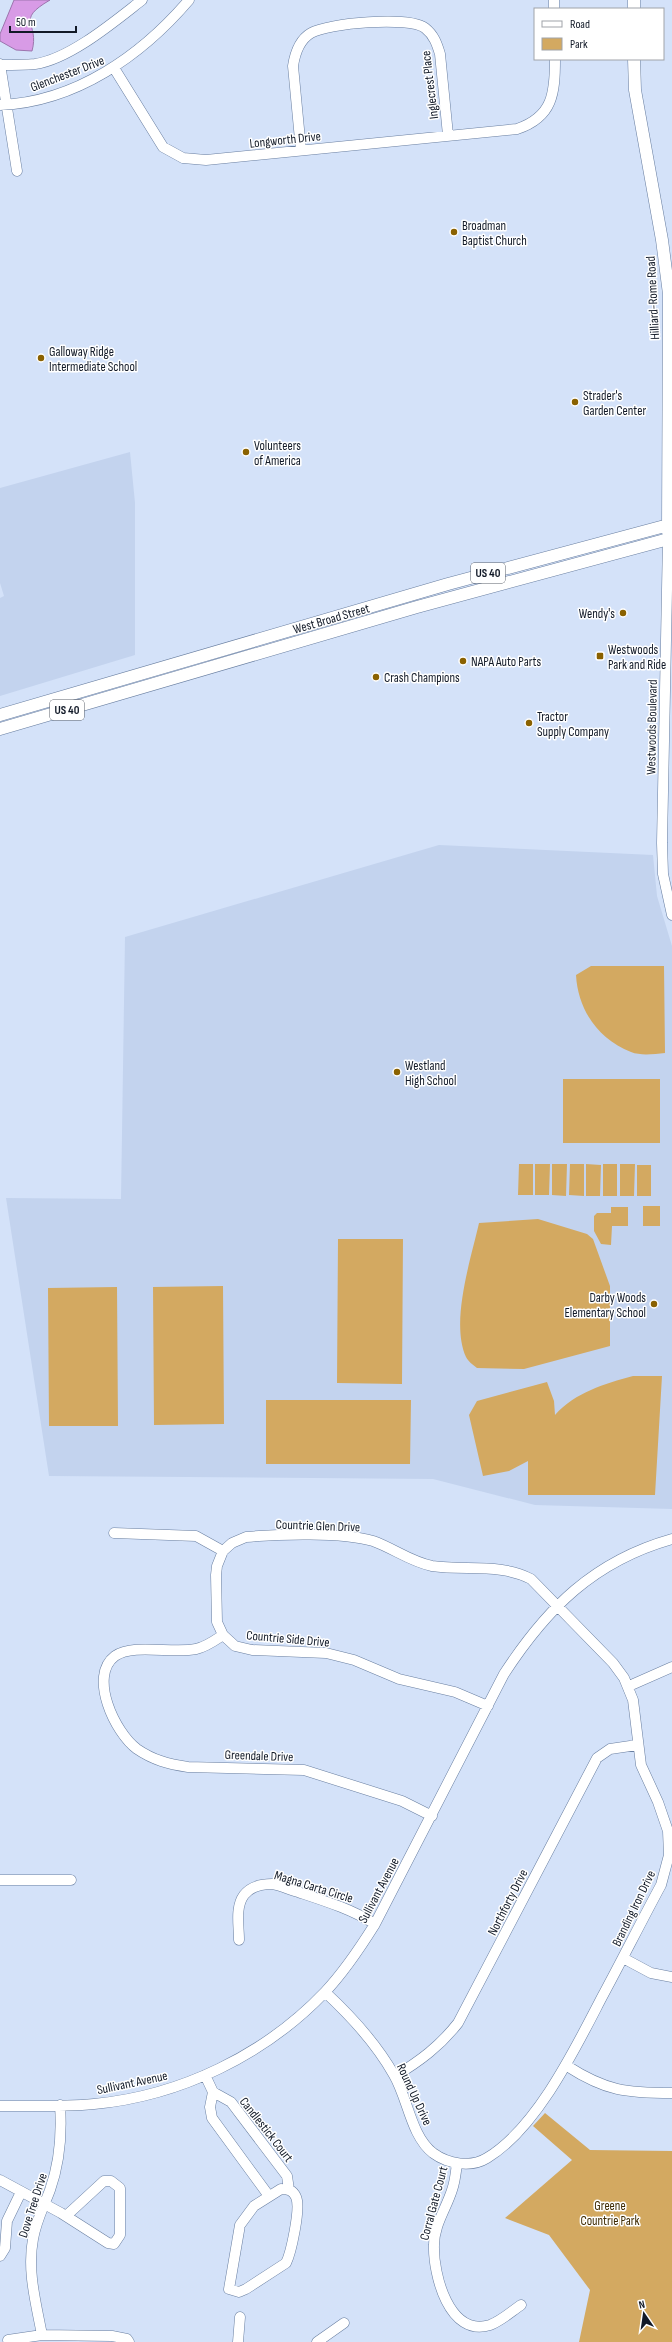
<svg xmlns="http://www.w3.org/2000/svg" width="672" height="2342" font-family="'Sofia Sans Condensed',sans-serif">
<style>
.built{fill:#c3d3ee}
.green{fill:#d3a961}
.water{fill:#d89be6;stroke:#9c74ad}
.lines{fill:none;stroke-linecap:round;stroke-linejoin:round}
.minor-casing{stroke:#687ea0;stroke-width:11}
.major-casing{stroke:#687ea0;stroke-width:13}
.minor{stroke:#fff;stroke-width:10}
.major{stroke:#fff;stroke-width:12}
.poi-dot{fill:#8a6100;stroke:#fff;stroke-width:1.5}
.labels{text-anchor:middle;stroke-width:3;stroke-linejoin:round;paint-order:stroke}
.shield{fill:#fff;stroke:#585e68;stroke-width:1}
.shield-label{font-size:12px;font-weight:bold;fill:#111927}
.street-label{font-size:13px;fill:#111927;stroke:#fff}
.poi-label{font-size:13px;fill:#111927;stroke:#fff;text-anchor:start}
.park-label{font-size:13px;fill:#3d2901;stroke:#fff}
</style>
<rect width="100%" height="100%" fill="#d4e2f9"/>
<!-- built -->
<path class="built" d="M130,452l5,51v152l-135,41v-98l4,-2 -4,-13v-95z
M439,845l214,10 4,41 15,50v563l-137,-4 -102,-26 -384,-3 -43,-278 115,1 4,-262z"/>
<!-- green -->
<path class="green" d="M591,966h73l1,87c-11,1 -24,3 -34,-1 -33,-13 -53,-42 -55,-77z
M563,1079h97v64h-97z
M519,1164h14v31h-15z
M535,1164h15l-1,31h-14z
M552,1164h15l-1,32 -14,-1z
M570,1164h14v32l-15,-1z
M586,1164l15,1 -1,31h-14z
M603,1164h14v32h-14z
M620,1164h15l-1,32h-14z
M637,1165h14v31h-14z
M643,1206h17v20h-17z
M611,1207h17v19h-16l-1,19 -10,-1 -7,-13v-15l3,-3h14z
M538,1219l49,15 6,5 17,47v60l-86,23 -47,-1c-4,-3 -9,-7 -11,-11 -16,-35 5,-98 13,-134z
M338,1239h65l-1,145 -65,-1z
M223,1286l1,138 -70,1 -1,-138z
M117,1287l1,139h-69l-1,-138z
M633,1376h29l-7,119h-127v-34l-19,10 -26,5 -14,-61 8,-14 70,-19 7,19 1,14c21,-23 49,-31 78,-39z
M266,1400h145l-1,64h-144z
M545,2113l45,37 82,1v191h-93l11,-52 -41,-55 -44,-17 67,-58 -39,-34z"/>
<!-- water -->
<path class="water" d="M14,0h36c-36,21 -10,22 -18,51l-16,-1 -16,-9v-7z"/>
<g class="lines">
<defs>
<path id="minor" d="M554,0v9
M0,64l17,107
M1,65c12,0 23,0 34,-1 35,-5 80,-43 107,-64
M114,68l49,79 20,11 23,2 311,-31c36,-12 38,-36 38,-70
M0,105c76,-3 142,-50 189,-105
M301,150l-8,-84c2,-13 6,-26 18,-33 17,-10 98,-17 114,-5 9,7 12,16 15,26l8,81
M668,539l-6,304 1,31 9,41
M114,1533l82,3 27,15
M223,1635c-9,6 -17,12 -27,14 -23,5 -63,-6 -81,7 -27,20 0,77 22,93 16,11 31,15 51,18l116,3 98,31 30,15
M629,1686l43,-19
M0,1880h71
M239,1940c0,-14 -4,-33 5,-45 7,-9 17,-11 28,-11 8,1 18,6 26,8 27,9 53,17 77,32
M623,1958l28,15 21,4
M325,1992c27,25 51,51 69,83 14,24 17,61 39,78 15,11 38,15 54,5 50,-30 89,-111 115,-161 20,-37 39,-75 59,-112l8,-30 -1,-24 -10,-29 -17,-37 -8,-65 -9,-22 -11,-15 -82,-84c-30,-16 -66,-8 -99,-13 -21,-4 -39,-18 -59,-25 -31,-9 -94,-7 -127,-4l-14,6 -9,8 -6,15 -1,9 1,47 6,13 12,11 17,4 74,3 28,7 45,19 56,13 33,14
M567,2066c39,25 59,27 105,27
M205,2075l8,17 -3,15 2,11 57,78
M395,2076c25,-15 45,-30 63,-53l139,-265 13,-9 27,-4
M213,2092l18,10 56,74 2,14
M0,2106c31,0 63,1 94,-2 86,-8 171,-49 231,-112 19,-20 35,-44 50,-68l129,-250c43,-66 90,-113 168,-135
M457,2163c-1,9 -2,19 -5,27 -6,19 -18,35 -18,55 -1,29 15,93 56,80 11,-4 22,-14 31,-20
M0,2180l61,33 47,30 6,1 6,-9v-47l-9,-7h-7l-38,35
M281,2189c7,0 12,1 15,8 5,11 -5,56 -10,66l-40,26 -7,3 -10,-3 11,-64 14,-19z
M0,2256l5,-8 2,-27 14,-29
M42,2335c-6,-32 -15,-64 -9,-96 3,-18 11,-33 17,-49 10,-28 12,-56 10,-85
M8,2340l34,-5 70,1 15,3 2,3
M238,2342l2,-25
M317,2342l27,-19"/>
<path id="major" d="M634,0v9
M634,59l1,31 27,150 7,54 -1,238
M0,715l448,-131 224,-60
M0,729l417,-122 255,-69"/>
</defs>
<!-- minor casing -->
<use href="#minor" class="minor-casing"/>
<!-- major casing -->
<use href="#major" class="major-casing"/>
<!-- minor -->
<use href="#minor" class="minor"/>
<!-- major -->
<use href="#major" class="major"/>
</g>
<!-- markers -->
<g class="poi-dot">
<circle cx="454" cy="232" r="4"/>
<circle cx="41" cy="358" r="4"/>
<circle cx="575" cy="402" r="4"/>
<circle cx="246" cy="452" r="4"/>
<circle cx="623" cy="613" r="4"/>
<rect x="596" y="652" width="8" height="8" rx="2"/>
<circle cx="463" cy="661" r="4"/>
<circle cx="376" cy="677" r="4"/>
<circle cx="529" cy="723" r="4"/>
<circle cx="397" cy="1072" r="4"/>
<circle cx="654" cy="1304" r="4"/>
</g>
<g class="labels">
<!-- shield labels -->
<g class="shield">
<rect x="471" y="563" width="34" height="20" rx="3"/>
<rect x="50" y="700" width="34" height="20" rx="3"/>
</g>
<g class="shield-label">
<text x="488" y="577">US 40</text>
<text x="67" y="714">US 40</text>
</g>
<!-- street labels -->
<g class="street-label">
<text transform="translate(67 73) rotate(-21)" y="5">Glenchester Drive</text>
<text transform="translate(429 85) rotate(-97)" y="5">Inglecrest Place</text>
<text transform="translate(285 139) rotate(-6)" y="5">Longworth Drive</text>
<text transform="translate(652 298) rotate(-93)" y="5">Hilliard-Rome Road</text>
<text transform="translate(331 618) rotate(-16)" y="5">West Broad Street</text>
<text transform="translate(651 727) rotate(-89)" y="5">Westwoods Boulevard</text>
<text transform="translate(318 1525) rotate(2)" y="5">Countrie Glen Drive</text>
<text transform="translate(288 1638) rotate(5)" y="5">Countrie Side Drive</text>
<text transform="translate(259 1755) rotate(2)" y="5">Greendale Drive</text>
<text transform="translate(314 1886) rotate(17)" y="5">Magna Carta Circle</text>
<text transform="translate(378 1890) rotate(-62)" y="5">Sullivant Avenue</text>
<text transform="translate(507 1902) rotate(-63)" y="5">Northforty Drive</text>
<text transform="translate(633 1908) rotate(-64)" y="5">Branding Iron Drive</text>
<text transform="translate(132 2082) rotate(-12)" y="5">Sullivant Avenue</text>
<text transform="translate(415 2094) rotate(65)" y="5">Round Up Drive</text>
<text transform="translate(267 2129) rotate(52)" y="5">Candlestick Court</text>
<text transform="translate(433 2203) rotate(-75)" y="5">Corral Gate Court</text>
<text transform="translate(32 2205) rotate(-72)" y="5">Dove Tree Drive</text>
</g>
<!-- poi labels -->
<g class="poi-label">
<text x="462" y="230">Broadman<tspan x="462" dy="15">Baptist Church</tspan></text>
<text x="49" y="356">Galloway Ridge<tspan x="49" dy="15">Intermediate School</tspan></text>
<text x="583" y="400">Strader's<tspan x="583" dy="15">Garden Center</tspan></text>
<text x="254" y="450">Volunteers<tspan x="254" dy="15">of America</tspan></text>
<text x="615" y="618" text-anchor="end">Wendy's</text>
<text x="608" y="654">Westwoods<tspan x="608" dy="15">Park and Ride</tspan></text>
<text x="471" y="666">NAPA Auto Parts</text>
<text x="384" y="682">Crash Champions</text>
<text x="537" y="721">Tractor<tspan x="537" dy="15">Supply Company</tspan></text>
<text x="405" y="1070">Westland<tspan x="405" dy="15">High School</tspan></text>
<text x="646" y="1302" text-anchor="end">Darby Woods<tspan x="646" dy="15">Elementary School</tspan></text>
</g>
<!-- park labels -->
<g class="park-label">
<text x="610" y="2210">Greene<tspan x="610" dy="15">Countrie Park</tspan></text>
</g>
</g>
<!-- legend -->
<rect x="534" y="8" width="130" height="52" fill="#ffffff" stroke="#a0a3a9"/>
<rect x="542" y="21" width="20" height="6" fill="#ffffff" stroke="#a0a3a9"/>
<text x="570" y="28" font-size="12" fill="#111927">Road</text>
<rect x="542" y="38" width="20" height="12" fill="#d3a961" stroke="#a0a3a9"/>
<text x="570" y="48" font-size="12" fill="#111927">Park</text>
<!-- north arrow -->
<g transform="translate(644 2314) rotate(347)" stroke="#ffffff" stroke-width="3" paint-order="stroke">
<path d="M0-3L7 15L0 10L-7 15Z" fill="#111927"/>
<text y="-6" font-size="11" font-weight="bold" text-anchor="middle" fill="#111927">N</text>
</g>
<!-- scale -->
<path d="M10 26v6h66v-6" fill="none" stroke="#111927" stroke-width="2"/>
<text x="16" y="26" font-size="12" fill="#111927" stroke="#ffffff" stroke-width="3" paint-order="stroke">50 m</text>
</svg>
